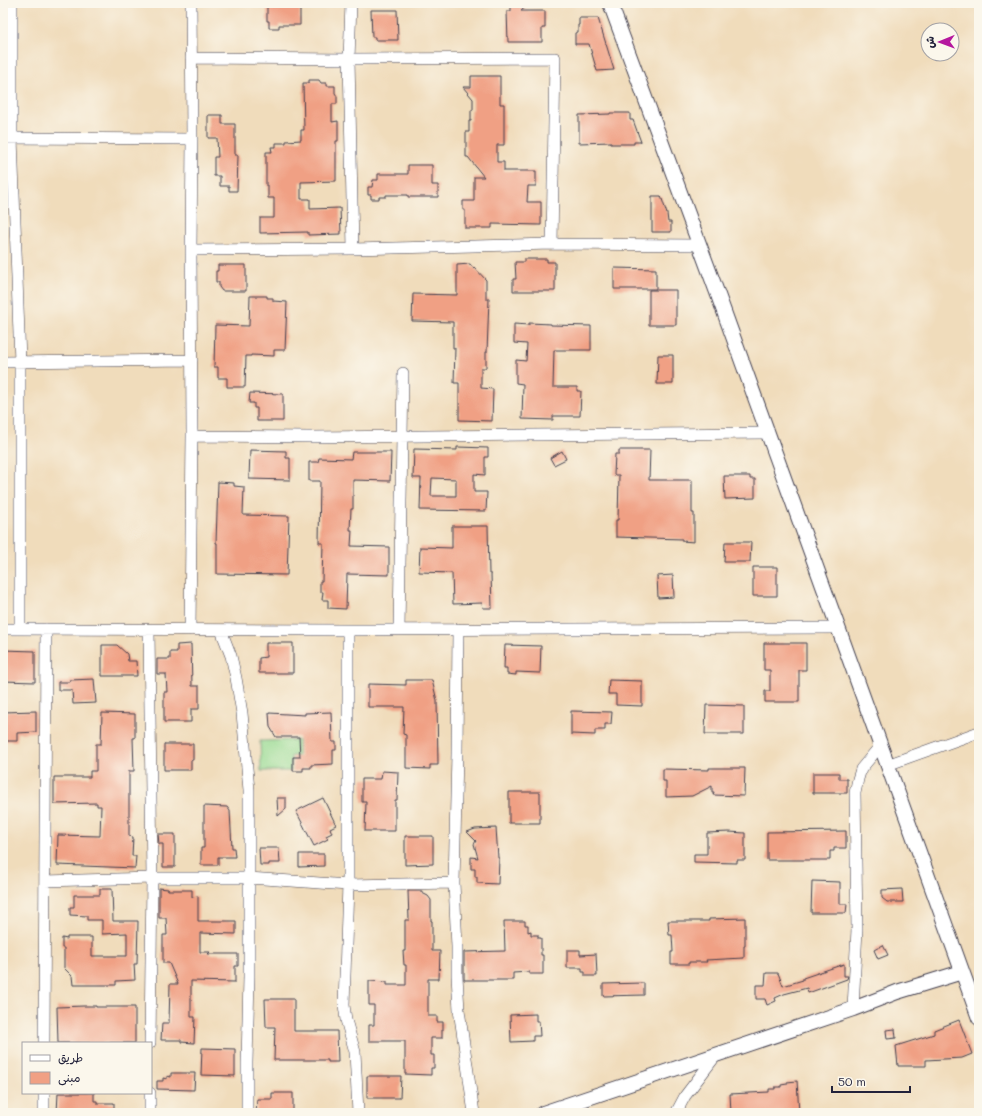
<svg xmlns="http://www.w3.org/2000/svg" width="982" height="1116" font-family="Mali,'Playpen Sans Arabic',sans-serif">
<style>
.green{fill:#98da92;stroke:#5d7e66}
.building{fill:#f0a084;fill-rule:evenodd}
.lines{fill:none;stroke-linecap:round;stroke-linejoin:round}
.minor-casing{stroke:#413e4e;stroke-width:12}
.tertiary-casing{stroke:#413e4e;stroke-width:16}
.minor{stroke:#fff;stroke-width:11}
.tertiary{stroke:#fff;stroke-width:14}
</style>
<rect width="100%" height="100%" fill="#fbf7ec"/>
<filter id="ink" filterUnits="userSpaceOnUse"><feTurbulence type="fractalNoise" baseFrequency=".025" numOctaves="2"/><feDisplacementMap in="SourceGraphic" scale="8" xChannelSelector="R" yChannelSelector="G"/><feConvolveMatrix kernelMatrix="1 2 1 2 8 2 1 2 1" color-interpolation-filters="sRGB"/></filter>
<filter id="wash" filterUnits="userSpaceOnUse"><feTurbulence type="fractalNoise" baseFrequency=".012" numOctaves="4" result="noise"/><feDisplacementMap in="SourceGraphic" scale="16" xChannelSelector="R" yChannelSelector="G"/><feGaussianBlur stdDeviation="0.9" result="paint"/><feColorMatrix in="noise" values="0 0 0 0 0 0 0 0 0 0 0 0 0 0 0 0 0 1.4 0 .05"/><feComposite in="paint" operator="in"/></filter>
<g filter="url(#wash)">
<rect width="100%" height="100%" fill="#f0dcbb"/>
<!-- green -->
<path class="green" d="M298,740v16h-7v15h-30l-1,-30z"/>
<g id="blocks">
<!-- building -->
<path class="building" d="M267,3h33v22h-21v3h-10v-7h-2z
M511,3h19l-9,8h24v17h-3v14h-34l-1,-31h4z
M371,10h26l1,30h-23v-3h-3z
M579,18h19l16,52 -17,1 -8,-27h-14v-11l3,-1v-7h1z
M471,76h29v28h4v41h-7v17h7v9h32v15h-8l-1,16h14v23l-49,-1v4h-27v-18h-2v-9h11v-24h10l-16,-20h-2v-25h3v-11h2v-11h2v-11l-10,-12h8z
M309,80h10l2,3h6v3h8v7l2,3v8h-5v18l6,-1v20h-2v40l-35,1v17h9v10l30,-1 1,26 -33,1v-3l-48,1v-15h14v-20h-6v-12h-2v-34h6l-1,-5h5v-4h10v-2l15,-1v-10h3l-1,-47h6z
M610,113h20v7h3l8,22h-7v2h-23v-2l-32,1v-28l31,-1z
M208,115h14v9h13v31h3l-1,36h-8v-5h-9v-10h-6v-19h4l-1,-19h-9z
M408,165h24v20h6v12h-30v-2h-22v2h-7v2h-8v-4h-3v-8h4l1,-7h5v-6h30z
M652,196h9l6,18 1,8h3v10h-19z
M524,259h23v3h8v29h-42v-12h3l-1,-17h9z
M470,264l3,4 1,-1 12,13v19h3l-2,53h-1v16h-5v20l12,1 -1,32 -33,-1v-37h-5l1,-35h-2v-26l-41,-1 1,-27 44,1v-30z
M218,265h28v26h-24l-3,-4v-5h-3v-11h2z
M614,268l42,1v20h-42z
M649,290h27v35h-27z
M250,296h17v2h6v3l14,1 -2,48h-11v6l-23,-1v1h-5l-1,31h-18v-9h-9v-11h-4l1,-42 34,1z
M529,323l22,1v1l40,1v24h-37l-1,37h24v4h4l-1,25h-27v4l-31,-1 1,-35 -7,-1v-23l10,1 1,-17 -13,-1v-19l15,1z
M658,355h15v29h-16z
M250,393l33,1v27h-26v-13h-3v-5h-5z
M457,447l31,1v9h-3v18l-11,-1v18h13l-1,19 -66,-1 1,-32h-8l1,-29 43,1zM432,478l24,1v17h-25z
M250,450l36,1v7h4v22l-41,-1z
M619,450h31l-1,30h43v33h2v29l-12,-1v-2l-66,-2v-17h2l1,-45h-5l1,-21h4z
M562,451l4,8 -12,6 -4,-7z
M352,452h39l-1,29 -37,-1v29h-2l-1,21h2l-1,16 38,1v28l-42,-1 -1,35 -18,-1v-8h-6l1,-8h-3v-11h2l1,-38h-4l1,-62h-11v-19h9l1,-4 32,1z
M724,476h26v3h5v19l-30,1z
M218,482l16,1v3l10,1 -1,28 46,1 -2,59 -70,-1v-31h-1z
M452,526h36l1,48h2l1,34h-9l-1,-5 -29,1 -1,-31 -33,-1 1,-25 32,1z
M725,542h26l-1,20h-26z
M753,567h24v29h-24z
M673,575l1,22 -16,1 -1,-22z
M266,643h27v30h-34v-15l7,-1z
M764,643h42v27h-7v32h-34v-11h5v-21h-6z
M191,644l1,42h7v23h-8v13h-27v-30h3l-1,-18h-9v-15h13v-7h7v-7z
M102,645h15l10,9 1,7h8l1,15h-35z
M505,645l36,1 -1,27 -24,-1v3l-9,-1v-6h-3z
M3,650l32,1v31l-32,-1z
M94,679l2,24 -23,1 -1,-14h-14v-8h12v-2z
M406,680h26l5,21 1,64h-8v4l-24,-1v-33l-3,-1 1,-27h-36v-23l38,1z
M609,680l33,1v25l-26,-1v-11h-8z
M706,705l38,1v28h-39z
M36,711v21l-19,1v8h-14v-29z
M571,711l41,1 -1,12h-6v6h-10v5l-24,-1z
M331,712l1,30h4v8h-3v14l-22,1v3h-8v3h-10v-14h7l-1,-20h-23l-6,-10 -1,-14 36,2v-2z
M102,713l33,1v24h-2l1,33h-5v65l4,1 -1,19h4l-1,12 -78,-3 1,-30 42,1 1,-30h-4v-3l-43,1v-27h36v-6h6v-27h5z
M164,744h29v16h-2v10h-27z
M709,768h36l-1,28 -31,-1 1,-3h-2v-6l-20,10 -26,1v-16h-3v-12l46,1z
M382,771l16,1 -1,28h-2v31h-30l1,-29h-4v-23h19z
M813,773h26v6h8v14h-34z
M509,792h31v31h-31z
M277,798h9v11l-8,7z
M323,798l13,27 -6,3 2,5 -6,3 2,3 -14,7 -18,-35z
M204,806l23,1 3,4 2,37h2l1,9h-17v8h-17v-17h3z
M496,828l2,30h1l-1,26 -21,-1v-6h-2v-8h-4v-12l7,1 -4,-14 2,-3 -9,-9 8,-3z
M846,831v17h-12v3h-4v9h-63v-28z
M729,832l16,1v27h-8v3l-43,-1v-8h13v-21z
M158,834h17v33h-12v-23h-4z
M405,836h28v28l-28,1z
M259,848h20l1,15h-11v2h-9z
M299,854h25v12l-25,1z
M812,881l28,1v22h7l-1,9h-35z
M159,888l9,1v1h24v7l6,-1v25h38v13l-36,-1v19h10l-2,2h30v12h-3v16l-44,-1v36h4l-1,26 -13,-1v-2h-20l1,-17h7l1,-39h8l-9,-21h-6v-28h4l-1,-17h-7z
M100,889h12l1,32h25l-1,43h-3l1,16 -19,1v4h-43l-1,-9 -8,-8v-20h-2v-10l5,1v-2h25v19h35v-23l-25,1v-14h-15v-4l-17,-1v-8h4v-12h26z
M902,889l1,13h-16l-5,-4v-8z
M408,891h14v2l6,3 3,4v21h1v30h8l-1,28h-11v37h9v6h6v8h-1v8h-11v17h3v13h-3v7l-26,-1v-33h-36v-16h5v-20h-5v-24l18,1v3h19v-20h-2l-1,-14h2v-31h4z
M745,918v28h-1v12l-38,2 1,2h-18v2h-18v-12h2l-1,-17h-3l-1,-14h41v-2z
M504,921h21v4h3v7l3,-1v4h7v3h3v17h2v19h-14v-2l-16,1v7h-49v-28l41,-1z
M883,945l5,10 -10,4 -4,-9z
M567,950h13v5l16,-1 1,22h-12v-4h-3v-4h-15z
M844,964v12h4l-1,3 -39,14 -1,-5 -23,6 -9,4 1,3 -9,4 -2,-6h-9v-14h9l1,-12h12l5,13 20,-6v-2z
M644,983v12l-41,1v-12z
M265,999h29v32h43l1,31h-10v-2h-54l1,-33h-9z
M84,1006h12v1h39v36h-77l-1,-36z
M536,1014v7h3l1,15h-7v5l-22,1 -1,-27z
M959,1020l13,34 -10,4 -36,2v6h-28l-2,-20 38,-12v-4z
M895,1029l1,9 -9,1 -1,-9z
M202,1048l33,1v27l-34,-1z
M171,1073h24l-1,17 -37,-1v-8h6v-3l4,1v-3l4,1z
M367,1076h34l-1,22h-33z
M797,1081l2,32h-68l-1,-19 39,-2v-3h6v-2h6v-2l6,-1v-2z
M58,1093h36v8h3v2h17v10h-57z
M272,1093h21v20h-37l1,-14h15z"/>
</g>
</g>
<g filter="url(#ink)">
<use href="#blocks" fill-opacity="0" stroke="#413e4e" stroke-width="1"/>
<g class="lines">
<defs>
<path id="minor" d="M12,3v135l8,224v267
M351,3l-2,56 4,190
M191,58l158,1 206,-1 -3,186
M3,138l189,1
M191,250l162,-1 199,-5 147,1
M3,362l189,-2
M192,436l117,1 458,-4
M3,629l345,1 489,-2
M458,629l-1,125 -3,129 3,64v29l2,34 15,103
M149,630l3,248 -2,165
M190,630l2,-194 -1,-186 1,-111 -1,-136
M221,630l10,26 5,22 6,35 7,77v187l-2,86v50
M348,630v255l-4,120 2,15 9,32 3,61
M399,630l4,-257
M887,765l92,-33
M45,881l107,-3h97l99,7 106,-2
M853,1009l4,-80 -2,-136 3,-14 3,-10 19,-23
M44,1043l2,-414
M44,1113v-20
M150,1113v-20
M676,1113l9,-17 32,-42"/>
<path id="tertiary" d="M610,3l108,292 261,723
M543,1113l310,-104 44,-17 65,-20"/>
</defs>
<!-- minor casing -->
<use href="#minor" class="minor-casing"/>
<!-- tertiary casing -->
<use href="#tertiary" class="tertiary-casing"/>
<!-- minor -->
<use href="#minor" class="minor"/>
<!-- tertiary -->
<use href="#tertiary" class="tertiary"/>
</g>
</g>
<!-- margin -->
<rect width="982" height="1116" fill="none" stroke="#fbf7ec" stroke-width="16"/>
<!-- legend -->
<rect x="22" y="1042" width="130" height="52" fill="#fbf7ec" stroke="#a4a2a5"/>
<rect x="30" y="1055" width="20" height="6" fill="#ffffff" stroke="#a4a2a5"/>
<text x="58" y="1062" font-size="12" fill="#22223b">طريق</text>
<rect x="30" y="1072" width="20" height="12" fill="#f0a084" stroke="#a4a2a5"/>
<text x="58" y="1082" font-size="12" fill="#22223b">مبنى</text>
<!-- north arrow -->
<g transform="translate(940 42) rotate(269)"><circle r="19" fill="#fbf7ec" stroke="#a4a2a5"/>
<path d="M0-3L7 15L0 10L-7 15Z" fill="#b5179e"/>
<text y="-6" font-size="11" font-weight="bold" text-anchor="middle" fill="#22223b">ش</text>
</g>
<!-- scale -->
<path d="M832 1086v6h78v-6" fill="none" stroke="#22223b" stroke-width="2"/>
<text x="838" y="1086" font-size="12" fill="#22223b" stroke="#fbf7ec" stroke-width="3" paint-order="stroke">50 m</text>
</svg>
